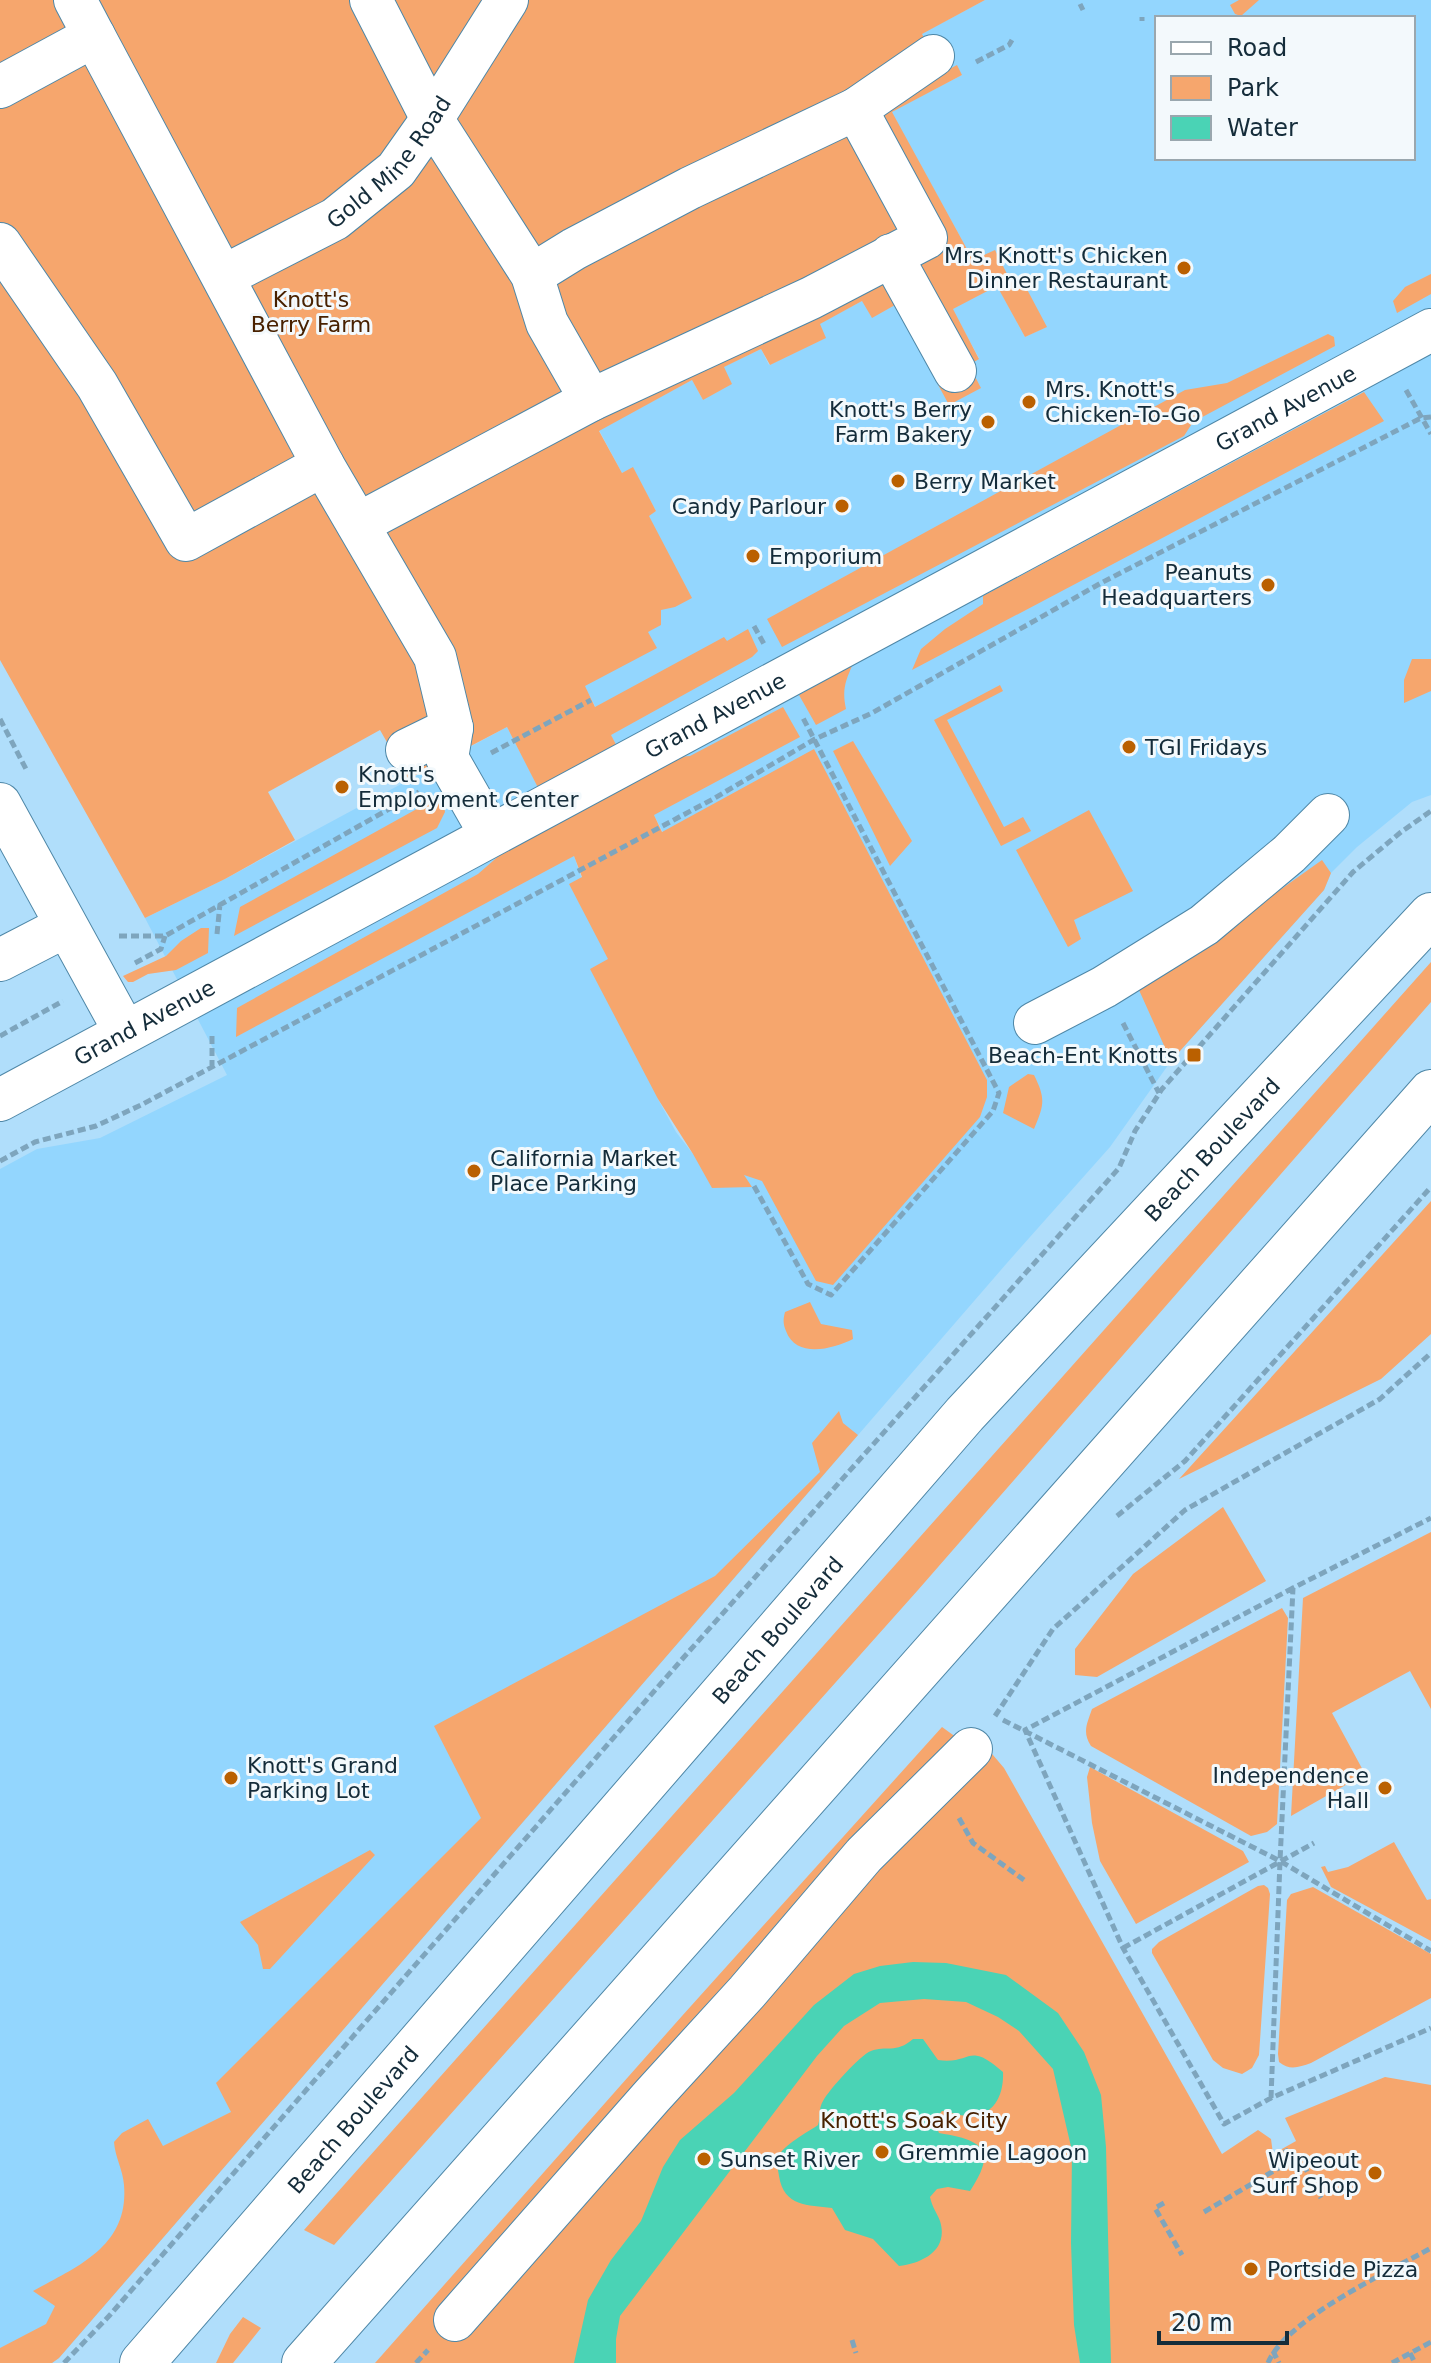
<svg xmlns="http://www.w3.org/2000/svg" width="1431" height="2363" font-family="'DejaVu Sans',sans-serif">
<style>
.built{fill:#93d6fe;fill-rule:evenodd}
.green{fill:#f6a66d}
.water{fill:#4ad3b5}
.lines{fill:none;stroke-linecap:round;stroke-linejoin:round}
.minor-casing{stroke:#4e87a7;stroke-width:44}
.major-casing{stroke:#4e87a7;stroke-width:46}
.path{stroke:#7ea5bd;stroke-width:5;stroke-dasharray:8 4;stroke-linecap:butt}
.minor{stroke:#fff;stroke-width:42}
.major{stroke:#fff;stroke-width:44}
.poi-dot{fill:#ba6000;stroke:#f3f9fc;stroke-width:3}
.labels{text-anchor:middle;stroke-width:6;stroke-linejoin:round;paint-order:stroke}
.street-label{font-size:22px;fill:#142c3a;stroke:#f3f9fc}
.poi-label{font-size:22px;fill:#142c3a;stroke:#f3f9fc;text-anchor:start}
.park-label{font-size:22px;fill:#482100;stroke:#f3f9fc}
</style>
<rect width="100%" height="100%" fill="#b0defb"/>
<!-- built -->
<path class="built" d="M985,0h446v795l-19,7 -55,45 -26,26 -7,17 -153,171 -61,86 -103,116 -948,1095 -7,5h-52v-1194l37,-20 63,-11 127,-63 -82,-157 80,-39 282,-152 67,129 84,243 18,33 17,22 50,20 -80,-342 -111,-206 96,-111 8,-4 -23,-43 -11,5 -23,-43 93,-50 11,20 20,-33 38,-18 8,16 56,-27 -6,-14 43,-23 33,4 74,59 10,-6 -27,-49 45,-24 28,52 21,-10 -25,-49 -10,4 -38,-22 -82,-148 71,-37 -20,-1 -21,-40zM1157,18h256v140h-256z"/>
<!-- green -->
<path class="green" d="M0,0h985l-63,34 20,39 15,-8 5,10 -70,37 81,148 22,-10 16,32 10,-4 26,49 -22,10 -28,-51 -44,23 26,50 -10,6 12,23 -32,17 -54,-100 -23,13 -10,-17 -42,23 6,14 -56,27 -9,-16 -37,18 8,17 -29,16 -11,-20 -93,51 23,42 11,-6 23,44 -7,5 43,82 -17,9 -14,3v15l-13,7 9,16 -72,38 10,21 129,-70 3,4 21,-12 10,22 -6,6 -141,78 21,40 35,-17 23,-2 93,-49 17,30 -146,78 8,17 152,-83 173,331v17l-7,20 -147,168 -17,-4 -54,-100 -18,-6 8,12 -40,1 -19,-34 -35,-55 -68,-130 18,-10 -39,-75 13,-7 -8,-21 -338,181 1,-29 241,-134 32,-28 44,-27 -47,-92 -99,52 -28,-49 -112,62 27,48 -70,39 -80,39 -145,-258z
M1239,0h20l-18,16 -6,-2 -5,-9z
M1431,274v20l-34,19 -4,-12 12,-14z
M1328,334l6,3 1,9 -142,76 -9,14 -402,211 -15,-28 418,-229 42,-7z
M1364,392l20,29 -472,249 9,-21 24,-20 38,-25v-8z
M1412,659h19v32l-27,12v-23z
M853,664c-8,17 -11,27 -7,45l-30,16 -17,-30z
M1000,685l3,6 -56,29 57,107 19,-10 8,14 -30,15 -67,-126z
M853,741l59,100 -22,25 -57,-115z
M442,795l3,17 -8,16 -203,108 6,-29z
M1089,810l44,81 -59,29 7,19 -13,8 -52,-97z
M1322,860l9,13 -7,17 -153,171 -32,-71z
M201,928h8l-1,25 -32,17 -28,4 -15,8h-5l-5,-6 43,-20 15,-15z
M1431,962v40l-513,588 -584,655 -30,-15z
M1028,1074l6,1c12,24 10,30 0,54l-31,-16 6,-26z
M1431,1201v133l-50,45 -202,100z
M810,1302l11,22 31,6 1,9c-20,10 -57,20 -67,-8 -3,-7 -3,-11 -1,-19z
M839,1411l4,12 15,12 -799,923 -7,5h-52v-15l46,-24 9,-18 -22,-15c45,-25 96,-45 91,-106 -1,-15 -9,-28 -10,-43l8,-9 26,-14 15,27 68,-34 -15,-29 265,-265 -47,-92 281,-150 105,-104 -8,-29z
M1223,1507l43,74 -169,96 -22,-2v-26l58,-75z
M1431,1532v177l-21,-38 -78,42 33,61 -74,42 12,-218z
M1282,1608l6,10 -11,206 -10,8 -16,4 -160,-90c-9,-14 -4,-22 1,-37z
M942,1727l29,21h16l17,20 218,386 36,-24 13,9 2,15 23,-13 -11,-23 100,-41 46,8v278h-1056l307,-347z
M1090,1767l153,84 6,11 -113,62 -36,-63 -8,-38 -5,-46z
M1394,1842l33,58 4,-1v42l-100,-54 -10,-20 4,-1 3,6 20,-5z
M370,1850l5,5 -105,114h-7l-5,-24 -18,-23z
M1264,1885l4,3 2,6 -11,161 -7,13 -10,6 -19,-6 -10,-8 -61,-107v-4l7,-7 99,-56z
M1313,1887l118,67v44l-120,65c-12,4 -21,8 -32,-1l-1,-8 9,-154 4,-6z
M243,2317l18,11 -28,35h-17l14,-29z"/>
<!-- water -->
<path class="water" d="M913,1962l33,1 60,12 52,38 26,39 17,43 5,52 5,216h-31l-6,-38 -3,-82 1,-92 -19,-82 -34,-38 -21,-14 -32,-15 -42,-3 -44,4 -36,23 -27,30 -197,260 -4,23v24h-42l14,-63 23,-40 30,-39 22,-54 17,-27 54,-47 80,-88 40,-31 26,-8z
M913,2039h10l15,21c34,5 29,-20 65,12 1,23 -9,45 -35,44 -9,0 -17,-4 -26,-5 -6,7 -7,13 -3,22 43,7 59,16 31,58l-22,-4 -11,2 -7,8c2,10 7,16 10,24 9,29 -17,42 -41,45l-26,-27 -28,-9 -13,-22c-24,-3 -48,-1 -53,-32 -1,-6 -3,-14 -1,-19 5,-12 30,-25 40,-32 3,-8 0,-16 5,-24 6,-11 37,-46 48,-50 15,-6 25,3 42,-12z"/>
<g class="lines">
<defs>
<g id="minor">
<path d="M371,0l61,119 100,156 15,48 44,77"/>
<path d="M0,87l94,-51 -19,-36"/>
<path d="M0,244l97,141 89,155 137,-75 -229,-429"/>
<path d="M891,255l64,116"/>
<path d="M532,275l42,-26 116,-61 166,-79 77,-53"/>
<path id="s1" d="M224,276l111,-57 61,-49 36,-51 75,-119"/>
<path d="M323,465l112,192 17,71 -5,30 44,77"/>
<path d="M358,524l233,-124 220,-102 115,-60 -70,-129"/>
<path d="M407,750l45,-22"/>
<path d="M0,804l125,228"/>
<path d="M0,960l66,-34"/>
<path d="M1035,1023l69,-36 100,-62 85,-71 39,-39"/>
<path id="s2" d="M0,1100l1431,-770"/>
<path d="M455,2320l197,-224 95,-104 117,-137 107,-106"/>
</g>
<g id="major">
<path id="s3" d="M142,2363l823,-949 466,-499"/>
<path d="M304,2363l1127,-1271"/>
</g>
</defs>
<!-- minor casing -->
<use href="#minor" class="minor-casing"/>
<!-- major casing -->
<use href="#major" class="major-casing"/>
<!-- path -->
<path class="path" d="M1080,4l3,6
M1142,21v-4
M976,62l33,-17 3,-5
M1406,390l25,44
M754,626l10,18
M0,719l27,52
M491,753l100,-53
M217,934l3,-30
M119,936h46l254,-144
M135,963l26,-14 4,-13
M1123,1023l36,70
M0,1036l63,-35
M212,1068v-36
M0,1161l35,-19 61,-16 45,-21 572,-306 102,-60 57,-26 229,-130 320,-165 10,-1
M754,1186l54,98 23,11 162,-184 6,-18 -197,-377
M1117,1516l68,-55 246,-274
M1293,1588l-268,142 98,218 101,176 47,-26 160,-70
M995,1716l58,-87 132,-119 195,-111 51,-46
M1003,1720l277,141 151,90
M959,1818l14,25 51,37
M1123,1948l191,-105
M1271,2098l9,-237 13,-273 138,-70
M1285,2149l7,11
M1164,2203l-9,5 27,47
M1204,2212l95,-56 22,42
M852,2340l4,13
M1273,2351l6,12
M1410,2353l5,10
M64,2363l45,-47 575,-659 435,-489 16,-37 27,-42 191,-217 48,-40 30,-21
M416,2363l12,-13
M1268,2363c18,-44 120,-91 163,-115
M1392,2363l39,-21"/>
<!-- minor -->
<use href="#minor" class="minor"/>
<!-- major -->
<use href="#major" class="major"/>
</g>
<!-- markers -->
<g class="poi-dot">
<circle cx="1184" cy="268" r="8"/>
<circle cx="1029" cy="402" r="8"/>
<circle cx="988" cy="422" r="8"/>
<circle cx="898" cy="481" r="8"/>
<circle cx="842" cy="506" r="8"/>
<circle cx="753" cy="556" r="8"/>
<circle cx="1268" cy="585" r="8"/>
<circle cx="1129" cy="747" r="8"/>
<circle cx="342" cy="787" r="8"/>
<rect x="1186" y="1047" width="16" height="16" rx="4"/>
<circle cx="474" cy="1171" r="8"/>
<circle cx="231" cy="1778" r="8"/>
<circle cx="1385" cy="1788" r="8"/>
<circle cx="882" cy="2152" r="8"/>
<circle cx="704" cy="2159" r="8"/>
<circle cx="1375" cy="2173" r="8"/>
<circle cx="1251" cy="2269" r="8"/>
</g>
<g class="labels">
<!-- street labels -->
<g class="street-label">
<text dy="8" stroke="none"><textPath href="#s1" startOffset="204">Gold Mine Road</textPath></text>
<text dy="8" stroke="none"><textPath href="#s2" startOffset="1460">Grand Avenue</textPath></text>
<text dy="8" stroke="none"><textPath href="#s2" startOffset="812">Grand Avenue</textPath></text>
<text dy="8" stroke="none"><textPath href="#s2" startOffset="164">Grand Avenue</textPath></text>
<text dy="8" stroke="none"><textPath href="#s3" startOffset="1618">Beach Boulevard</textPath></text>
<text dy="8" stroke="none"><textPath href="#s3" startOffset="970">Beach Boulevard</textPath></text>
<text dy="8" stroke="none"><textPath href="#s3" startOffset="322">Beach Boulevard</textPath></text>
</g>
<!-- poi labels -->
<g class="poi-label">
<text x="1168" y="263" text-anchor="end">Mrs. Knott's Chicken<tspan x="1168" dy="25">Dinner Restaurant</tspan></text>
<text x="1045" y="397">Mrs. Knott's<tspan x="1045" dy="25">Chicken-To-Go</tspan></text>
<text x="972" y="417" text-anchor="end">Knott's Berry<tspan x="972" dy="25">Farm Bakery</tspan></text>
<text x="914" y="489">Berry Market</text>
<text x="826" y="514" text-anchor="end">Candy Parlour</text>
<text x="769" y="564">Emporium</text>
<text x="1252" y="580" text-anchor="end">Peanuts<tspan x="1252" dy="25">Headquarters</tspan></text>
<text x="1145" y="755">TGI Fridays</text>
<text x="358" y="782">Knott's<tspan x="358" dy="25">Employment Center</tspan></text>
<text x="1178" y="1063" text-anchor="end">Beach-Ent Knotts</text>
<text x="490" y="1166">California Market<tspan x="490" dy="25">Place Parking</tspan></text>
<text x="247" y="1773">Knott's Grand<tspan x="247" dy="25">Parking Lot</tspan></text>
<text x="1369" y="1783" text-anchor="end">Independence<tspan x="1369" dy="25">Hall</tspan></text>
<text x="898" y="2160">Gremmie Lagoon</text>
<text x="720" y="2167">Sunset River</text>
<text x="1359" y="2168" text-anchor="end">Wipeout<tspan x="1359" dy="25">Surf Shop</tspan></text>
<text x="1267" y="2277">Portside Pizza</text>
</g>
<!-- park labels -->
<g class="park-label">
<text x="311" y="307">Knott's<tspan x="311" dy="25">Berry Farm</tspan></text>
<text x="914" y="2128">Knott's Soak City</text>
</g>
</g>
<!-- legend -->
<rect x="1155" y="16" width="260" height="144" fill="#f3f9fc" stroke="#9aa7ae" stroke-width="2"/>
<rect x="1171" y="42" width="40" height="12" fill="#ffffff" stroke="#9aa7ae" stroke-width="2"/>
<text x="1227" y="56" font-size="24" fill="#142c3a">Road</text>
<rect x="1171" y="76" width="40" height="24" fill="#f6a66d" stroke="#9aa7ae" stroke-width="2"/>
<text x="1227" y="96" font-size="24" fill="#142c3a">Park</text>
<rect x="1171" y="116" width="40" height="24" fill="#4ad3b5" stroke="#9aa7ae" stroke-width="2"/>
<text x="1227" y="136" font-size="24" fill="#142c3a">Water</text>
<!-- scale -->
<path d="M1159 2331v12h128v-12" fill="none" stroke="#142c3a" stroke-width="4"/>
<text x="1171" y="2331" font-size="24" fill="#142c3a" stroke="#f3f9fc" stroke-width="6" paint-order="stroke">20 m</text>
</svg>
